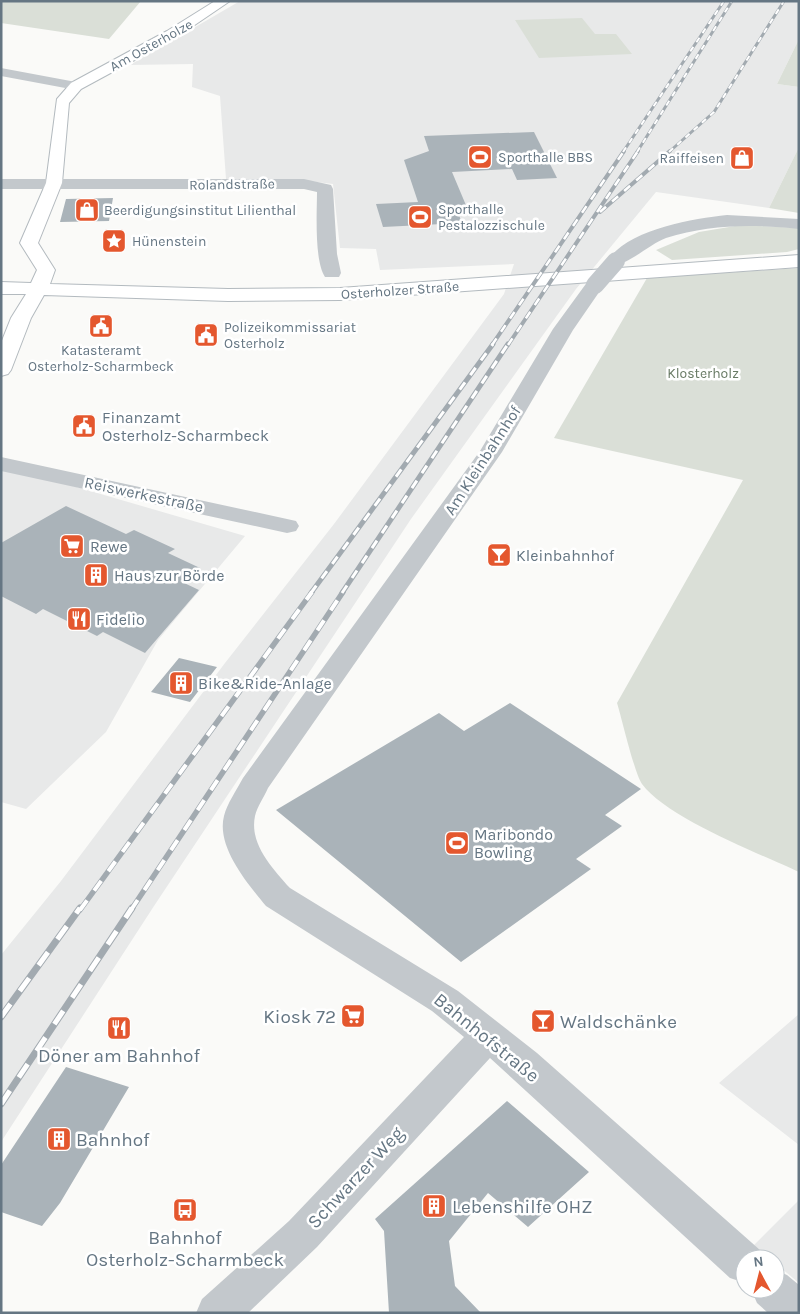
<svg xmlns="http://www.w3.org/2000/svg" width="800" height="1314" font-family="Karla,sans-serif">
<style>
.built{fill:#e8e9e9}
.green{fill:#dadfd7}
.building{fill:#aab3b9}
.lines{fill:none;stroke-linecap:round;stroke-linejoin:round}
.secondary-casing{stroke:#b3babf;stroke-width:2}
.street{fill:#c3c8cc;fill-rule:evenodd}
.secondary{fill:#fff;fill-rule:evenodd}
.rail-far4-casing{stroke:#a2aab0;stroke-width:3}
.rail-far3-casing{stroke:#a2aab0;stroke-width:4}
.rail-far2-casing{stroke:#a2aab0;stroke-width:5}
.rail-far1-casing{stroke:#a2aab0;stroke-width:5.5}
.rail-casing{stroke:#a2aab0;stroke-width:7}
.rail-far4{stroke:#fff;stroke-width:2;stroke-dasharray:5.5;stroke-linecap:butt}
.rail-far3{stroke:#fff;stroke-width:2.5;stroke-dasharray:8;stroke-linecap:butt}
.rail-far2{stroke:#fff;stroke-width:3;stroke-dasharray:9;stroke-linecap:butt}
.rail-far1{stroke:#fff;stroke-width:4;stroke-dasharray:12;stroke-linecap:butt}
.rail{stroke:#fff;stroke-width:5;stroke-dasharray:16;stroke-linecap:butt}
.street-bridge{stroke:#c3c8cc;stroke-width:18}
.labels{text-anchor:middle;stroke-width:5;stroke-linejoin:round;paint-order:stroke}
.far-street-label{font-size:14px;fill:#657683;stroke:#fff}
.far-poi-label{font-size:14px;fill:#657683;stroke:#fff;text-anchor:start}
.far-park-label{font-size:14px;fill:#687a64;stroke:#fff}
.poi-label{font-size:16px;fill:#657683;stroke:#fff;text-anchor:start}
.street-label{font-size:16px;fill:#657683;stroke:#fff}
.near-poi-label{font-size:19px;fill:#657683;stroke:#fff;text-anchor:start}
.near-street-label{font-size:19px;fill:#657683;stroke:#fff}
</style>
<rect width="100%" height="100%" fill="#fafaf8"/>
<!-- built -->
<path class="built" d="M240,1h559v38l-22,45 22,3v60l-30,61 -113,-16 -80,97 -165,230 -257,387 -153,236v-187l60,-74 164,-218 109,-139 170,-230 10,-30 -134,6 -4,-21 -36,-1 -7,-64 -33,-4 -74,-1 -6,-83 -28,-9 1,-23 -63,1z
M1,465l244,71 -87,104 -52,92 -80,77 -25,-7z
M799,1014v131l-80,-62z
M799,1200v83l-24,-20v-4h-5l-16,-14z"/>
<!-- green -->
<path class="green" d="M1,1h140l-32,38 -108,-16z
M582,18l13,16h21l16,20 -93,4 -24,-38z
M799,39v48l-22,-3z
M799,147v66l-30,-5z
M741,225l58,3v21l-12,3 -115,8 -16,-10 43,-18z
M799,268v604c-41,-19 -132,-54 -157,-88 -8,-12 -20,-65 -25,-81l126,-223 -189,-42 93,-160z"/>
<!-- building -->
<path class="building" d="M534,132l23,46 -40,2 -5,-11 -60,3 16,38h-11l5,13 -79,4 -7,-23 42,-2 -14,-42 25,-9 -5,-15z
M113,198l-4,23 -49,1 6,-23z
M66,506l60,28 8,-4 41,19 -7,4 32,15 -20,13 19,9 -54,63 -42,-21 -6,4 -54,-27 -7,5 -35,-18v-53z
M179,658l38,9 -27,35 -39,-10z
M510,703l131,86 -36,26 17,11 -46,33 15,10 -130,93 -185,-152 163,-97 25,18z
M66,1067l63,20 -69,116 -18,23 -41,-14v-47z
M507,1101l82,71 -61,55 -40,-34 -39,48 6,45 26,27h-92l-5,-82 -9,-12z"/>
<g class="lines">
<defs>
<path id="secondary" d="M215,1h15l-53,36 -96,52 -12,14 -7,80 -24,60 17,27 -5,14 178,5 112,-1 459,-33v12l-459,33 -112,1 -184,-6 -13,23 -20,52 -3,4 -7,2v-33l10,-25 15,-24h-25v-12l30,1 6,-13 -17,-27 26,-60 11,-84 14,-16 96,-52z"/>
</defs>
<!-- secondary casing -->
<use href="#secondary" class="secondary-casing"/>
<!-- street -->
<path class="street" d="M1,68l75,14 7,4 -7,4 -75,-14z
M1,179h303l27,6 2,4 4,65 4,19 -2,4h-14c-11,-17 -8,-64 -8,-85l-13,-3h-303z
M727,215l72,4v10c-45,-5 -89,-5 -133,9 -17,6 -42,31 -57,27l-2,-4c22,-32 84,-42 120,-46z
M595,279l7,2 2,4 -31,45 -71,122 -234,336c-4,9 -11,19 -13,28 -6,28 18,53 35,72l168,103 79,62 223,197 3,9h-18v24l-15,-5 -240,-220 -173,189 -69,66h-52l6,-14 87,-78 175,-184 -32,-26 -166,-105c-18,-22 -50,-59 -42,-90 3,-12 13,-27 19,-38l237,-327 73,-122 35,-48z
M1,457l286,62 9,2 3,5 -3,5 -9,2 -286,-62z
M775,1270l12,5 12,10v28h-31l-11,-10 -6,-14h24z"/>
<!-- secondary -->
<use href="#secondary" class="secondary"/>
<defs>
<path id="rail-far4" d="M623,152l101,-151
M637,152l95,-151
M669,152l45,-40 70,-111"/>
<path id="rail-far3" d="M600,212l70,-61
M492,345l132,-194
M508,345l130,-194"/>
<path id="rail-far2" d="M311,593l182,-249
M342,593l166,-249"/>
<path id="rail-far1" d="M80,910l232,-318
M131,910l212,-318"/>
<path id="rail" d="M1,1017l79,-109
M1,1104l131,-196"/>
</defs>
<!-- rail-far4 casing -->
<use href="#rail-far4" class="rail-far4-casing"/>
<!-- rail-far3 casing -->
<use href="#rail-far3" class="rail-far3-casing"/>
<!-- rail-far2 casing -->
<use href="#rail-far2" class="rail-far2-casing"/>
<!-- rail-far1 casing -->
<use href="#rail-far1" class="rail-far1-casing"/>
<!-- rail casing -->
<use href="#rail" class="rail-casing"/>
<!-- rail-far4 -->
<use href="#rail-far4" class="rail-far4"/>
<!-- rail-far3 -->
<use href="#rail-far3" class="rail-far3"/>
<!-- rail-far2 -->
<use href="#rail-far2" class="rail-far2"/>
<!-- rail-far1 -->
<use href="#rail-far1" class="rail-far1"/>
<!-- rail -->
<use href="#rail" class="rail"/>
<!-- street-bridge -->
<path class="street-bridge" d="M595,285l21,-24"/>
</g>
<!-- icons -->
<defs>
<symbol id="stadium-square" viewBox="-11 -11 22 22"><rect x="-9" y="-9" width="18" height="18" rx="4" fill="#e4572e" stroke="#fff"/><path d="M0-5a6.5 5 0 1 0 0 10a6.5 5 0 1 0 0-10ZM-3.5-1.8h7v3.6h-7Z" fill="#fff"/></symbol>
<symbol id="shop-square" viewBox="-11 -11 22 22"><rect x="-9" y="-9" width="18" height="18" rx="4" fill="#e4572e" stroke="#fff"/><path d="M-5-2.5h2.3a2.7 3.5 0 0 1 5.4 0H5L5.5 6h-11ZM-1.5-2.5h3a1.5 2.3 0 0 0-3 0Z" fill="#fff"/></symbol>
<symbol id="sight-square" viewBox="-11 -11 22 22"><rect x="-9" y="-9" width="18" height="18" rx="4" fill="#e4572e" stroke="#fff"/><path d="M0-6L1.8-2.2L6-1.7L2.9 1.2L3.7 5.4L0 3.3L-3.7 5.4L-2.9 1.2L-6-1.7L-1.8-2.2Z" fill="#fff"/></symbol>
<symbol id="civic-square" viewBox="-11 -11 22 22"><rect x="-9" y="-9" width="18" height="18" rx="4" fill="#e4572e" stroke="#fff"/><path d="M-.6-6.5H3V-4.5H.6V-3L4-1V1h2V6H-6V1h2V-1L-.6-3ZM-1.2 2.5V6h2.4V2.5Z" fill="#fff"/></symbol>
<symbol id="supermarket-square" viewBox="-11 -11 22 22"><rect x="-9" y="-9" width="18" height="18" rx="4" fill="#e4572e" stroke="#fff"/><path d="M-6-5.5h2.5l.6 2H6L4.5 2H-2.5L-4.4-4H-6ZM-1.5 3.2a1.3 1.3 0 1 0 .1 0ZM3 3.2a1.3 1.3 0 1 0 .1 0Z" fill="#fff"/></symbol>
<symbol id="bar-square" viewBox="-11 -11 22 22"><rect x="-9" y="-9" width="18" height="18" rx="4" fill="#e4572e" stroke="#fff"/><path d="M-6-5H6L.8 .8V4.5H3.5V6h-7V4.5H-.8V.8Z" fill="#fff"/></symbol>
<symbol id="building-square" viewBox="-11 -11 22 22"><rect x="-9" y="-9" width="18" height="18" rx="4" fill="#e4572e" stroke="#fff"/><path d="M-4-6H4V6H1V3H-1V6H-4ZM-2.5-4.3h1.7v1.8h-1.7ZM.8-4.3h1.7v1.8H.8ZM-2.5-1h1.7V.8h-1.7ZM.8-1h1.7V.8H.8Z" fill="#fff"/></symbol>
<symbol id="restaurant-square" viewBox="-11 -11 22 22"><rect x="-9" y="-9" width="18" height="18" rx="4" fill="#e4572e" stroke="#fff"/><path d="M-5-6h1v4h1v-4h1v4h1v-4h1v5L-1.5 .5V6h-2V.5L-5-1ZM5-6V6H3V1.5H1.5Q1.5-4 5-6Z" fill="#fff"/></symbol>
<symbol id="bus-square" viewBox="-11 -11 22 22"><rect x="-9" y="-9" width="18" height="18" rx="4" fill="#e4572e" stroke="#fff"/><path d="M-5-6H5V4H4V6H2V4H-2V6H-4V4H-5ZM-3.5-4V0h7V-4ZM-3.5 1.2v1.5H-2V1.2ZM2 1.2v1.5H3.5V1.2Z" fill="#fff"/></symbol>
</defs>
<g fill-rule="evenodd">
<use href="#stadium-square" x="466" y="143" width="28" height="28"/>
<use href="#shop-square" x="728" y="144" width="28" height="28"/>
<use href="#shop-square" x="73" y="196" width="28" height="28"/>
<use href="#stadium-square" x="406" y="203" width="28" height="28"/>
<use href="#sight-square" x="100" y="227" width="28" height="28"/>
<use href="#civic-square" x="87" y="312" width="28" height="28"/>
<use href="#civic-square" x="192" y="321" width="28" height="28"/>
<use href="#civic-square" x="70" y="412" width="28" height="28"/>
<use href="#supermarket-square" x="58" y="532" width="28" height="28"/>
<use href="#bar-square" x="485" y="541" width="28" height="28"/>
<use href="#building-square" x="82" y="561" width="28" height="28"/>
<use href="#restaurant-square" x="65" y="605" width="28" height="28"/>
<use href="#building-square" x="167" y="669" width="28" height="28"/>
<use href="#stadium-square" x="443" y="829" width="28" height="28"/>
<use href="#supermarket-square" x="339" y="1002" width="28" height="28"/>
<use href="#bar-square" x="529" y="1007" width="28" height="28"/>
<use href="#restaurant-square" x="105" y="1014" width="28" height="28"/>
<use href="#building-square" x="45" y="1125" width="28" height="28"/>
<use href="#building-square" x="420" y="1192" width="28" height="28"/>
<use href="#bus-square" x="171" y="1196" width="28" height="28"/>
</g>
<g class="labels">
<!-- far-street labels -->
<g class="far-street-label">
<text transform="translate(151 45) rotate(-29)" y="5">Am Osterholze</text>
<text transform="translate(232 184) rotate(-1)" y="5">Rolandstraße</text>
<text transform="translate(400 290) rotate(-4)" y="5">Osterholzer Straße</text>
</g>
<!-- far-poi labels -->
<g class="far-poi-label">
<text x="498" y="162">Sporthalle BBS</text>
<text x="724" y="163" text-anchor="end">Raiffeisen</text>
<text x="438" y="214">Sporthalle<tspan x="438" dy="16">Pestalozzischule</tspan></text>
<text x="104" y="215">Beerdigungsinstitut Lilienthal</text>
<text x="132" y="246">Hünenstein</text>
<text x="224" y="332">Polizeikommissariat<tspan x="224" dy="16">Osterholz</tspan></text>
<text x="101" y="355" text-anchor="middle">Katasteramt<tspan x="101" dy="16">Osterholz-Scharmbeck</tspan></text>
</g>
<!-- far-park labels -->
<g class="far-park-label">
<text x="703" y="378">Klosterholz</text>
</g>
<!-- poi labels -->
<g class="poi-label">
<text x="102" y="423">Finanzamt<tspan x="102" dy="18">Osterholz-Scharmbeck</tspan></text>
<text x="90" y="552">Rewe</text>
<text x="516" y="561">Kleinbahnhof</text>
<text x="114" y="581">Haus zur Börde</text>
<text x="96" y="625">Fidelio</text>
<text x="198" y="689">Bike&amp;Ride-Anlage</text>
<text x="474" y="840">Maribondo<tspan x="474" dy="18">Bowling</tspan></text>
</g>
<!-- street labels -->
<g class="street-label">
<text transform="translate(482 460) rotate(-57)" y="6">Am Kleinbahnhof</text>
<text transform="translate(144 494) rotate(12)" y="6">Reiswerkestraße</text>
</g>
<!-- near-poi labels -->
<g class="near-poi-label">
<text x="336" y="1023" text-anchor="end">Kiosk 72</text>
<text x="560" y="1028">Waldschänke</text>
<text x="119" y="1062" text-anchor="middle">Döner am Bahnhof</text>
<text x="76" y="1146">Bahnhof</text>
<text x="452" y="1213">Lebenshilfe OHZ</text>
<text x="185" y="1244" text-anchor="middle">Bahnhof<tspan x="185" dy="22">Osterholz-Scharmbeck</tspan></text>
</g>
<!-- near-street labels -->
<g class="near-street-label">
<text transform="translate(487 1037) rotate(39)" y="7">Bahnhofstraße</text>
<text transform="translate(355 1177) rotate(-47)" y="7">Schwarzer Weg</text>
</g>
</g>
<!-- border -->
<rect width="800" height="1314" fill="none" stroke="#657683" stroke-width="5"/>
<!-- north arrow -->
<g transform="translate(760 1274) rotate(353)"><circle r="24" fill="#ffffff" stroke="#c1c8cd"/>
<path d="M0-4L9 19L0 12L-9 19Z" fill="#e4572e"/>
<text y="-8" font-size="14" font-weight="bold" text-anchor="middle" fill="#657683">N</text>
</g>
</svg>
